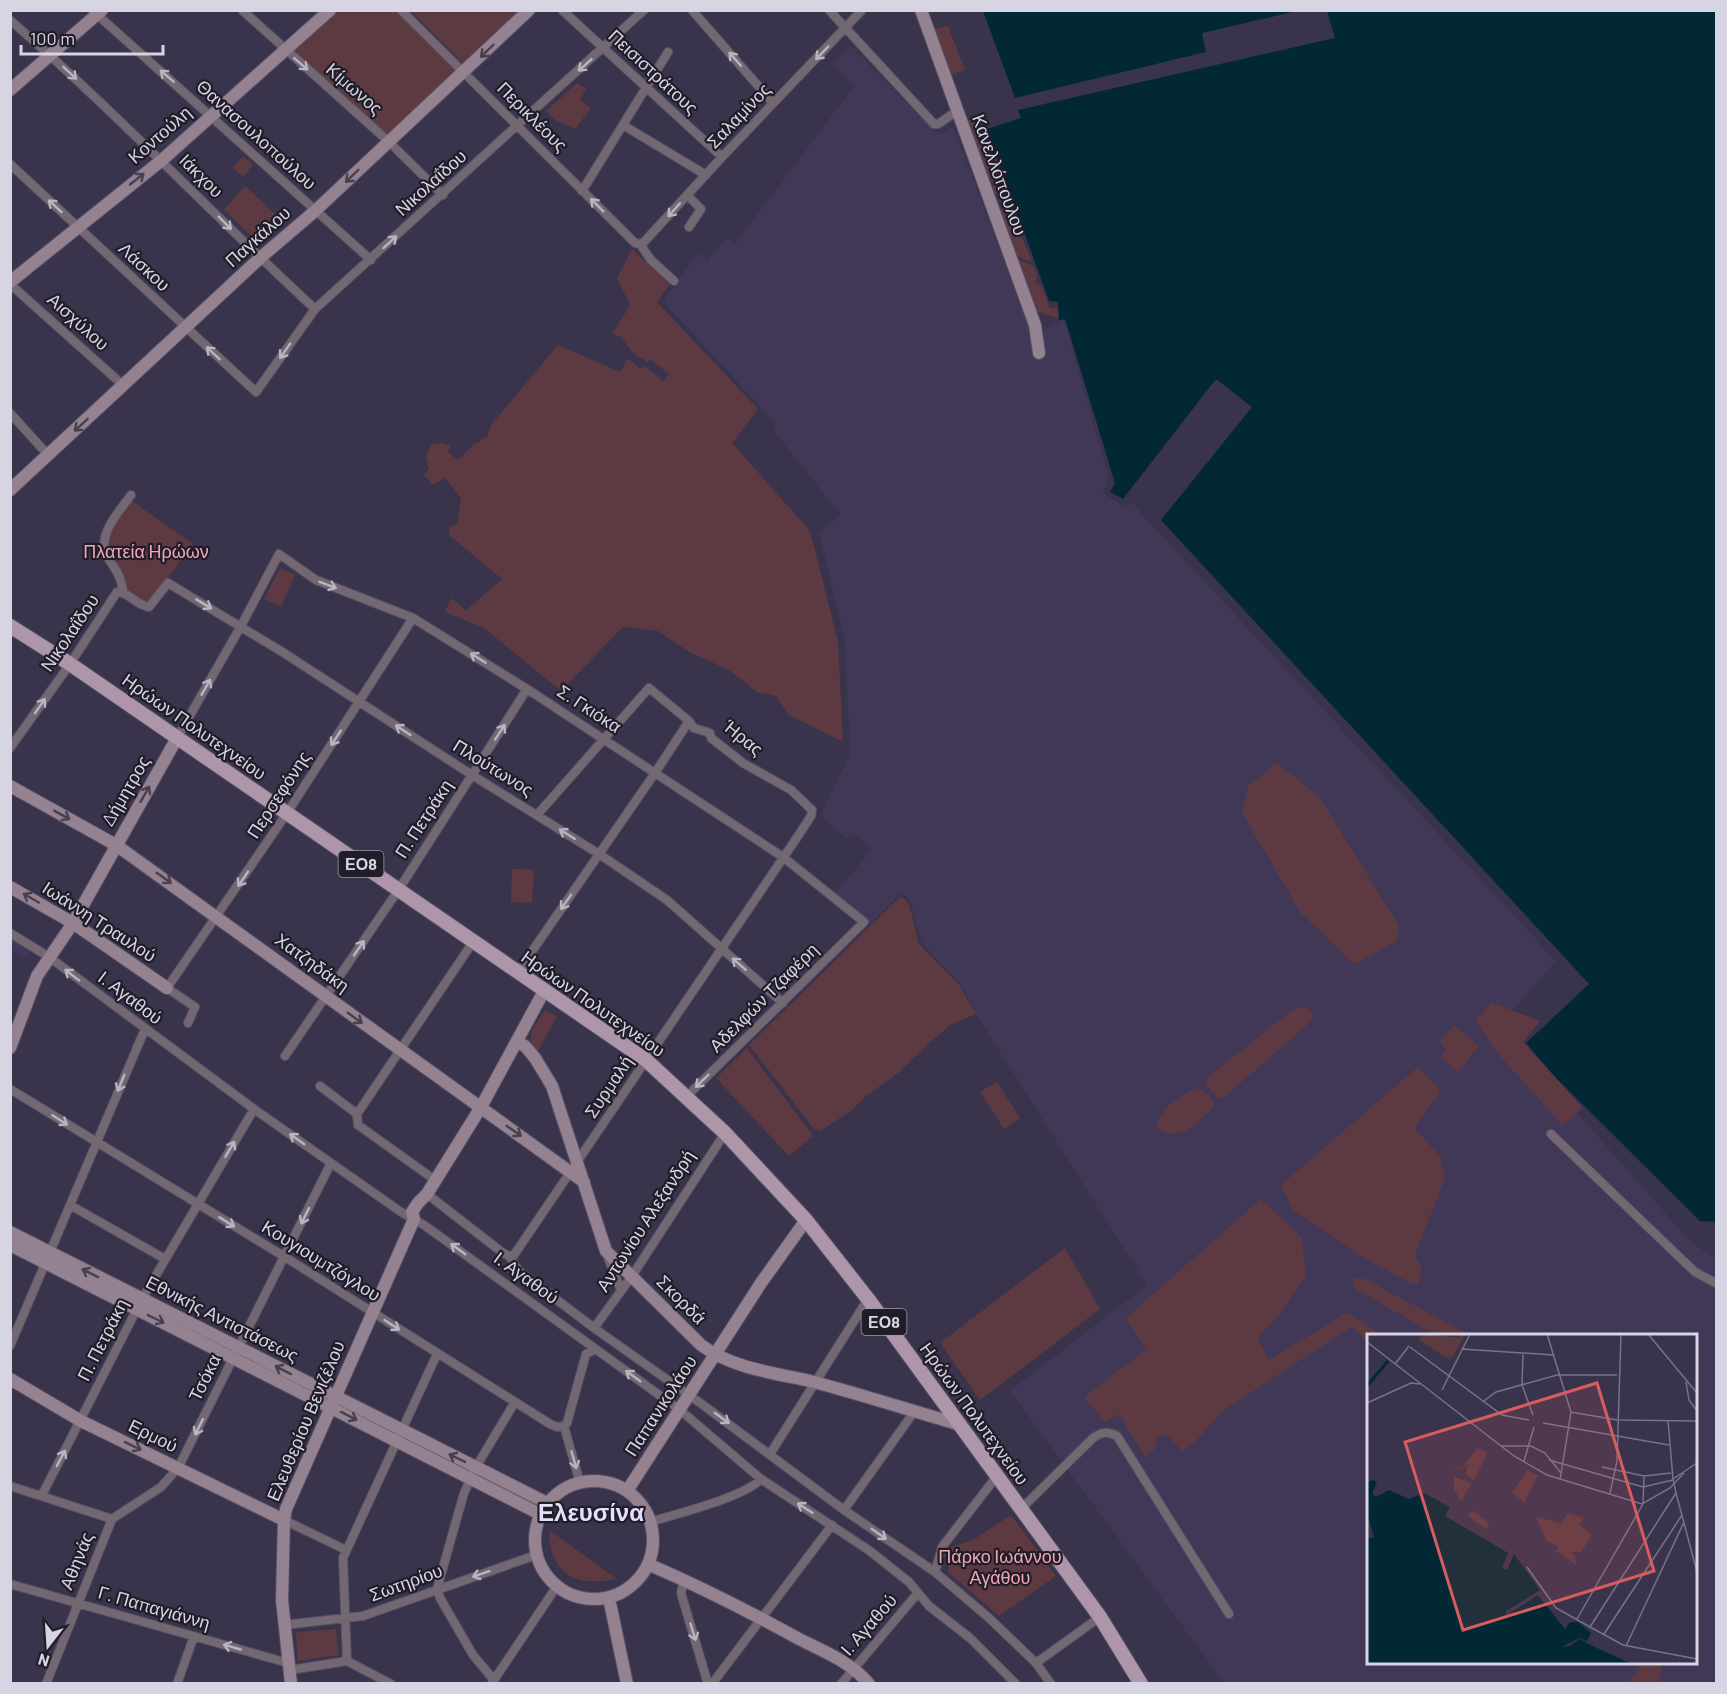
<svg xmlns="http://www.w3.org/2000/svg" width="1727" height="1694" font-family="Barlow,sans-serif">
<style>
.built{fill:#413858;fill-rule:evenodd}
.green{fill:#5d3a42}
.water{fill:#022835}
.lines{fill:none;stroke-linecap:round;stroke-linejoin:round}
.street-casing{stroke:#555067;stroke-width:10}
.secondary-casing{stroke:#555067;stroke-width:14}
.primary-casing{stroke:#555067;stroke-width:16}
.street{stroke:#736871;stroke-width:8}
.secondary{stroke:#948291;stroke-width:12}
.primary{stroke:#ad96a9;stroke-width:14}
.oneway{stroke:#49404d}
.oneway2{stroke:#b9b4c2}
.labels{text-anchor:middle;stroke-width:4.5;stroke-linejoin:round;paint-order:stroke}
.shield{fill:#201d29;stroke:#a09dac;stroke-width:1.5}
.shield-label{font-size:16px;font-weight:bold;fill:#d7d4e4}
.street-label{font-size:18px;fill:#d7d4e4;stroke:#201d29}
.park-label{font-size:18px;fill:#f1a6b6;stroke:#201d29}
.district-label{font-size:24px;font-weight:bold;fill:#e5dffa;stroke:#201d29}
.inset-river{fill:none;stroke:#022835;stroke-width:3}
.inset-road{fill:none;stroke:#787389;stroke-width:1.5}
.view{fill:#d65c60;fill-opacity:0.15;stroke:#d65c60;stroke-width:3}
.inset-edge{fill:none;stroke:#d7d4e4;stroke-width:3}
</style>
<rect width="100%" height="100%" fill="#39334c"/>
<!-- built -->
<path class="built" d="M850,45l88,90 15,-9 68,180 12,29 31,-15 45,159 -7,14 24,14 4,-6 426,460 -56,64 189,215 27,20v423h-492l-214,-292 137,-106 -169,-268 -17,-32 -40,-43 -10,-39 -9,-10 -32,31 -36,-30 38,-45 -15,-14 -11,3 -26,-22 30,-62 -5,-114 -26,-108 22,-17 -68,-85 4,-5 -114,-124 35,-48 9,8 19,-23 9,6 119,-158 -21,-22zM1368,1336h328v326h-328z
M11,929l23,14 -9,15 -14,-9z"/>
<!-- green -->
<path class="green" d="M336,11h60l61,61 -70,63 -95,-85z
M411,11h113l-58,55z
M948,26l17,44 -15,5 -17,-46z
M577,83l9,6 -6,11 11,8 -16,21 -20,-9 -9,-9z
M964,120h12l28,71 -10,4 -4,-8 4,-2 -3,-7 -3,1z
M243,156l10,9 -10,12 -10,-9z
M245,186l38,35 -23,23 -36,-34z
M1009,206l23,56 -19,-7 -16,-45z
M632,249l38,35 -13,18 101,107 -26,34 78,88 28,110 5,101 -54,-27 -13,-19 -19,-4 -28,-22 -38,-17 -33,-22 -35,-4 -62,64 -77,-63 -39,-16 6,-14 15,12 36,-31 -53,-44 1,-9 7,-2 4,-26 -16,-20 -12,7 -9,-10 5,-7 -3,-12 5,-11 12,-2 8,3 -3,6 10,8 16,-16 13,-7 4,-12 67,-80 63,27 6,-14 14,11 3,-3 19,15 6,-7 -19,-15 -3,3 -14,-9 -12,-16 -8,-4 17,-28 -13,-27z
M1015,258l18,8 4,8 -1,9 6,4 8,21 7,-1 1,11 -23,-7z
M132,501l61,43 -45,60 -23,-17c-2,-13 -8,-20 -14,-31 -12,-20 10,-40 21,-55z
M280,568l15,7 -14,32 -17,-8z
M1277,763l43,35 79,128 -2,15 -43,23 -53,-51 -59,-100 6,-27z
M512,869l22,1 -2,33 -21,-1z
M901,896l8,8 10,40 41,42 16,28 -26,11 -24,21 -28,27 -33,24 -14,14 -31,20 -6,-2 -65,-84z
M1491,1002l49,19 -17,21 60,66 -21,17 -68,-76 -18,-28z
M1300,1007l8,1 4,5v6l-8,9 -80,69h-7l-11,-13 1,-6 81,-65z
M545,1010l12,7 -21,37c-12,-19 -1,-28 9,-44z
M1454,1025l25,21 -21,26 -17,-15 5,-7 -6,-8z
M747,1048l66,88 -24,20 -73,-78z
M1418,1067l23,24 -27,37 26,28 5,22 -30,77 7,15 -4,14h-6l-55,-30 -64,-44 -12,-25z
M997,1082l23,36 -16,11 -24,-37z
M1197,1088c10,3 15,8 17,18 -14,15 -37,40 -58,20 4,-17 25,-31 41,-38z
M1261,1199l41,39 4,38 -32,45 -17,17 12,22 77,-47 16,8 18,14 -12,1v7l-16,-17 -129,85 -31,34 -10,6 -16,-17 -12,5 3,8 -12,10 -26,-43 -14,8 -21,-25 62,-47 -20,-32z
M1065,1248l35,61 -120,91 -40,-57z
M1353,1278l12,1 105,56h-35l-82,-48z
M1011,1515l45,61 -57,40 -51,-44 3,-25 22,-7z
M549,1530l68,49c-42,8 -67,-4 -68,-49z
M336,1629l3,26 -41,6 -2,-29z
M1638,1663h23v9l-4,11h-29l12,-15z"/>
<!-- water -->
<path class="water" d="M983,11v-1l314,1 -95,22 4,19 -191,46z
M1327,11h389v1211l-16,-1 -143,-142 -31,-36 63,-59 -428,-464 91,-113 -36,-28 -93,120 -13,-7 5,-9 -50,-164 -6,1 -1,-18 -9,-1 -62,-172 34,-11 -3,-8 317,-72z"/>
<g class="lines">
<defs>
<path id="street" d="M92,10l279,250
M242,10l146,131 55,54
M401,10l234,233 5,1
M562,10l160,147
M692,10l81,93
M829,10l105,114h4l19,-13
M10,20c106,92 202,194 305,289
M623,125l83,50
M10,164l246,228 59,-83 329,-299
M582,191l86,-139
M687,195l14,14 -12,18
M640,244l4,-2 78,-85 140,-147
M640,244l11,16 23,21
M10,284l114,102
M10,413l38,42
M123,592c-2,-16 -6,-20 -15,-34 -13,-22 11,-46 23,-63
M177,738l64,-112 38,-72 37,26 97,38 114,71 256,168 81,65 -178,175
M10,748l60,-84 47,-72c12,0 19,13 32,15l19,-24 116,70 188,122 127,79 68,46 116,103
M10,933l39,24 205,152 147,103 23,13 256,185 81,69 109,72 39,31 20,24 41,32 46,46
M517,973l138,-200 34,-52
M188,1023l7,-16 -28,-19 120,-175 126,-195
M285,1056l114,-167 128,-200
M320,1086l37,28 1,11 77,55
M10,1089l275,168 265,167 7,3 7,-1 16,57
M357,1114l116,-172
M1551,1134l144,138 21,11
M427,1194l76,59 6,3 5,-1 284,-419 13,-20 1,-6 -21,-20 -48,-27 -32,-25 -1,-5 -16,-5 -5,-7 -40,-33 -112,127
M70,1205l95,54
M607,1255l14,35
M509,1256l10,15 75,57 109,77 141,105 91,62 54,46 47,45 15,21
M594,1328l38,-52 93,-143
M10,1346l135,-317
M564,1426l3,-3 19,-69 10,-5
M770,1454l98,-155
M10,1486l102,33
M42,1495l100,-196 112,-190
M1022,1508l71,-70c9,-6 14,-7 24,-2l112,178
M844,1510l70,-98
M112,1519l49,-32 17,-19 153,-305
M284,1520l62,30
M650,1522c26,-8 95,-25 111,-43
M935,1572l7,-25 55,-71
M684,1580l-3,13 27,91
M10,1584l278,79
M284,1625l79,-9 173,-61
M1036,1663l64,-46
M290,1670l57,-9
M493,1679l-20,-24 -33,-57 -3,-9 27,-96 12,-26 39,-65
M492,1683l65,-97
M46,1684l66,-165
M177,1684l17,-48
M391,1684l-44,-23 -4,-103 94,-204
M711,1684l4,-4 117,-155
M841,1684l76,-90"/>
<path id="secondary" d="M921,10l114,315 4,28
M10,90l92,-80
M10,282l152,-122 168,-150
M10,490l250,-232 55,-47 214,-201
M10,786l106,59 468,337
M10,887l63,36 94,65
M517,1042l8,4 10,12 17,28 54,165 95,94c32,24 75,28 113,37 49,13 98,29 147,43
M10,1048l27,-72 36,-53 104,-185
M10,1232l537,271
M10,1245l530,269
M10,1379l71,42 203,99
M535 1540a59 59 0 1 1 118 0a59 59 0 1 1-118 0Z
M627,1491l134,-208 45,-63
M650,1565c51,22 100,47 149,74 24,12 52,23 70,45
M609,1598l18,86
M291,1684l-9,-84 2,-80 2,-11 128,-290 -2,-7 6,-9 9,-9 54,-87 63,-116"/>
<path id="primary" d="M10,626l60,38 576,396 79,73 81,87 62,79 232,318 41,67"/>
</defs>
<!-- street casing -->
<use href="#street" class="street-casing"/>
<!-- secondary casing -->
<use href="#secondary" class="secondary-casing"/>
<!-- primary casing -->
<use href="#primary" class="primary-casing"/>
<!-- street -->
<use href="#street" class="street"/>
<!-- secondary -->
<use href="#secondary" class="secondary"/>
<!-- primary -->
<use href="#primary" class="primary"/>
</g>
<!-- one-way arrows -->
<defs><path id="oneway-shaft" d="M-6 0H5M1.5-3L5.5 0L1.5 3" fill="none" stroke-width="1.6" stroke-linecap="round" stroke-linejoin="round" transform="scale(1.5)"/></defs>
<g class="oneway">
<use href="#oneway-shaft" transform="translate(487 51) rotate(136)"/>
<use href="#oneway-shaft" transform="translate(352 176) rotate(136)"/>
<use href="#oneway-shaft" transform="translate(137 179) rotate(-38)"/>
<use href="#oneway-shaft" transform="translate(81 425) rotate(138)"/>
<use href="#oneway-shaft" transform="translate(145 794) rotate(-60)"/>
<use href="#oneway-shaft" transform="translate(62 815) rotate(29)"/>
<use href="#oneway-shaft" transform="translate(164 878) rotate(35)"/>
<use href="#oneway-shaft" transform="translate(31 898) rotate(-150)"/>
<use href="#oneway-shaft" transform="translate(355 1018) rotate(36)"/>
<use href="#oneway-shaft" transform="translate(514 1131) rotate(35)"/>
<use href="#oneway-shaft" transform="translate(90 1273) rotate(-153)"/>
<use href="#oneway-shaft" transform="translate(156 1319) rotate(26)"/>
<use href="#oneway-shaft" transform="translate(283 1370) rotate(-153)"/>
<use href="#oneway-shaft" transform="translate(349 1416) rotate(27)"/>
<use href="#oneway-shaft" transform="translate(133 1446) rotate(26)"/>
<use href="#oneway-shaft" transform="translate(457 1458) rotate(-154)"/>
</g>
<g class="oneway2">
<use href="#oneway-shaft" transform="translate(822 53) rotate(134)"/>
<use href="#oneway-shaft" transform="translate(735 59) rotate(-131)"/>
<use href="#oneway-shaft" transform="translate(301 64) rotate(41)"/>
<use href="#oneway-shaft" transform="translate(585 65) rotate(138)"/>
<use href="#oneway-shaft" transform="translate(70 73) rotate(43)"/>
<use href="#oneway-shaft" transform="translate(167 76) rotate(-139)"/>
<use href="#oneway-shaft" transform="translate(597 205) rotate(-135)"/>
<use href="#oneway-shaft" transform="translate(55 206) rotate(-137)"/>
<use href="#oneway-shaft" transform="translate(674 210) rotate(132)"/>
<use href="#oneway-shaft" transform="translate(225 223) rotate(45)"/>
<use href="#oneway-shaft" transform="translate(390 242) rotate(-42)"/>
<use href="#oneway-shaft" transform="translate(285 351) rotate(125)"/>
<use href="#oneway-shaft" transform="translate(213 353) rotate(-137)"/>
<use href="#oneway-shaft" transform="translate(328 585) rotate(21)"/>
<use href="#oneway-shaft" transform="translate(204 604) rotate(31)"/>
<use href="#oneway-shaft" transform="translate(478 658) rotate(-148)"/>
<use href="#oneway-shaft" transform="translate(206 687) rotate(-60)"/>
<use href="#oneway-shaft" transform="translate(40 706) rotate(-55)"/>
<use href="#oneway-shaft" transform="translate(403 730) rotate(-147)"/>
<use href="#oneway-shaft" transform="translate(500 732) rotate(-57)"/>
<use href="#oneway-shaft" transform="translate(336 738) rotate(123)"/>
<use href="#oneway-shaft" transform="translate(567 834) rotate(-148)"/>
<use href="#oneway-shaft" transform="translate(243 879) rotate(124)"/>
<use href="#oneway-shaft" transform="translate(566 902) rotate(125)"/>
<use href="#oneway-shaft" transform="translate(359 948) rotate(-56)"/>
<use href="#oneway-shaft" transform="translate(739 964) rotate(-139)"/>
<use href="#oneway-shaft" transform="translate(72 975) rotate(-143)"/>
<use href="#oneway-shaft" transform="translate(702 1081) rotate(136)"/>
<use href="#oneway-shaft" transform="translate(121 1083) rotate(112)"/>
<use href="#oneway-shaft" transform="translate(60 1120) rotate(32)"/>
<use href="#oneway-shaft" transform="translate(297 1139) rotate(-145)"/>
<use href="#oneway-shaft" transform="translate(230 1149) rotate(-59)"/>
<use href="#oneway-shaft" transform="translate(305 1216) rotate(116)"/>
<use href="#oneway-shaft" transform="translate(227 1222) rotate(32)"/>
<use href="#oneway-shaft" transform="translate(458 1249) rotate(-144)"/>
<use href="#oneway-shaft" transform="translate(392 1325) rotate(33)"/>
<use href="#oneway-shaft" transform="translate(633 1376) rotate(-144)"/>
<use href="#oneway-shaft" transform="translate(722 1418) rotate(36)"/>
<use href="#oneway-shaft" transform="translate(199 1427) rotate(116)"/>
<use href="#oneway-shaft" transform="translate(61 1458) rotate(-62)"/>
<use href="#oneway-shaft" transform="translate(574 1460) rotate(74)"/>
<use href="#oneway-shaft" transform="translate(805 1508) rotate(-147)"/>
<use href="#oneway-shaft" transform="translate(879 1534) rotate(35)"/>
<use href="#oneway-shaft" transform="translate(481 1574) rotate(161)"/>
<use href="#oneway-shaft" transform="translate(693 1632) rotate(73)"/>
<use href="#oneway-shaft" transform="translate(232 1647) rotate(-164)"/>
</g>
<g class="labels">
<!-- shield labels -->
<g class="shield">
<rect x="338.5" y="851" width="45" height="26" rx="4.5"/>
<rect x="861.5" y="1309" width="45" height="26" rx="4.5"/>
</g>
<g class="shield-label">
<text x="361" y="870">ΕΟ8</text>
<text x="884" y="1328">ΕΟ8</text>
</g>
<!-- street labels -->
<g class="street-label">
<text transform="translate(653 72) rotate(43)" y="6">Πεισιστράτους</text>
<text transform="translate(354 89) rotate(41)" y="6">Κίμωνος</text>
<text transform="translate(739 116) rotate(-46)" y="6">Σαλαμίνος</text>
<text transform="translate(532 117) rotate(45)" y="6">Περικλέους</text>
<text transform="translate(160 135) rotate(-41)" y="6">Κοντούλη</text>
<text transform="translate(256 135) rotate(42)" y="6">Θανασουλοπούλου</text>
<text transform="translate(999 175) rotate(70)" y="6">Κανελλόπουλου</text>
<text transform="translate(201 176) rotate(45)" y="6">Ιάκχου</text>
<text transform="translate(431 183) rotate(-42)" y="6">Νικολαΐδου</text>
<text transform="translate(258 237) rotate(-42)" y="6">Παγκάλου</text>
<text transform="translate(144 267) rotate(43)" y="6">Λάσκου</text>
<text transform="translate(78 322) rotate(42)" y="6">Αισχύλου</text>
<text transform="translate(70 633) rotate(-56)" y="6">Νικολαΐδου</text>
<text transform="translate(589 709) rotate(33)" y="6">Σ. Γκιόκα</text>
<text transform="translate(194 727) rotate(35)" y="6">Ηρώων Πολυτεχνείου</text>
<text transform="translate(743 738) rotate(39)" y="6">Ήρας</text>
<text transform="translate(493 768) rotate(32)" y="6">Πλούτωνος</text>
<text transform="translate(126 791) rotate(-60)" y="6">Δήμητρος</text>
<text transform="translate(279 795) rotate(-57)" y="6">Περσεφόνης</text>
<text transform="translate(424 819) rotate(-57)" y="6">Π. Πετράκη</text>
<text transform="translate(99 922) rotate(33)" y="6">Ιωάννη Τραυλού</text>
<text transform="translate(312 963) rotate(36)" y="6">Χατζηδάκη</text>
<text transform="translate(130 998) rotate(37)" y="6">Ι. Αγαθού</text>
<text transform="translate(764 998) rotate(-45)" y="6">Αδελφών Τζαφέρη</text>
<text transform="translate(593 1004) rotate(35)" y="6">Ηρώων Πολυτεχνείου</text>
<text transform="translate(609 1087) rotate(-56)" y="6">Συρμαλή</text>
<text transform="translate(646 1221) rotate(-57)" y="6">Αντωνίου Αλεξανδρή</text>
<text transform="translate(321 1261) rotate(32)" y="6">Κουγιουμτζόγλου</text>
<text transform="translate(526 1278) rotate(36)" y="6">Ι. Αγαθού</text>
<text transform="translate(681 1300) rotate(45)" y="6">Σκορδά</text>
<text transform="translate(222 1319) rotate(27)" y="6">Εθνικής Αντιστάσεως</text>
<text transform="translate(103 1340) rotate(-63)" y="6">Π. Πετράκη</text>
<text transform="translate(205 1378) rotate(-64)" y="6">Τσόκα</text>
<text transform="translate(661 1406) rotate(-57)" y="6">Παπανικολάου</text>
<text transform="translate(974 1414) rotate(54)" y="6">Ηρώων Πολυτεχνείου</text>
<text transform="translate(306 1421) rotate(-67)" y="6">Ελευθερίου Βενιζέλου</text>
<text transform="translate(153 1436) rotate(26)" y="6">Ερμού</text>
<text transform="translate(77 1561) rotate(-68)" y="6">Αθηνάς</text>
<text transform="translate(406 1583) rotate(-20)" y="6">Σωτηρίου</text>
<text transform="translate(154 1608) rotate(16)" y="6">Γ. Παπαγιάννη</text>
<text transform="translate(869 1625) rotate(-49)" y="6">Ι. Αγαθού</text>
</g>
<!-- park labels -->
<g class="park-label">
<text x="146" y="558">Πλατεία Ηρώων</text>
<text x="1000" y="1563">Πάρκο Ιωάννου<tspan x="1000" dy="21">Αγάθου</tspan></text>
</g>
<!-- district labels -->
<g class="district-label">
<text x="591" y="1521">Ελευσίνα</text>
</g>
</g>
<!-- overview -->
<g transform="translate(1367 1334)">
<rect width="330" height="330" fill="#39334c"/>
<path d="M55,0l39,4 -3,-4 7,1 -13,23 -5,-3 3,5 -31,-20zM111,114l9,5 -13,28 -8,-7 2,-10 -8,7 -14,-6 14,5zM161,136l10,6 -14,26 -12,-10zM87,143l18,6 -11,18 -7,-12zM105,176l17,13 -2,7 -19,-14zM202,179l15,5 -5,6 13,11 -11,17h-11l5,3 1,10 -20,-14 2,-4 -12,-7 -10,-23 24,6z" fill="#5d3a42"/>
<path d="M6,146l4,2 -5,12 4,3 13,-7 20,9 15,-6 26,14 -5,9 63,37 -6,15 5,2 7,-16 26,36 -35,22 2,3 31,-20 27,34 5,-7h8l13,11 -5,10 46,21h-265v-125l7,-2 -7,-25v-30z" fill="#022835"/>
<path d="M212,304l55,23 1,3 -56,-25 -9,7 -8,1z" fill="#39334c"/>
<path class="inset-river" d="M0,52l21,-25"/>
<path class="inset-road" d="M180,0l24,78 -11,68M281,0l49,59M0,8l49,38M43,13l92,68 27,5M95,15l91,6M156,20l-1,31 11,30M28,30l14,-18M49,46l98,76 33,19 95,29 28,-16 14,-15M319,48l3,18 8,11M75,56l28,-56M117,67l12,-9 61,-17h60M0,69l44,-20 9,1M204,78l46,8 80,1M301,86l5,59M176,89l126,22M134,112h30l14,7 16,20M182,126l94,27 30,-7M157,127l10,-34M235,133l42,9 27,-3M243,159l7,-32 4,-127M309,159l21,79M276,170l1,-28M160,233l17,24M177,257l12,17 34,19 86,-134 -3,-14 24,-16M210,285l66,-115M223,293l33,18 74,14M237,300l78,-119M259,312l58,-124"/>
<path class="view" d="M230,49l57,188 -191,59 -58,-188z"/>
<rect width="330" height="330" class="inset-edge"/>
</g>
<!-- border -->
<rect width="1727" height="1694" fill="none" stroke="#d7d4e4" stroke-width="24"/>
<!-- north arrow -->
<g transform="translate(48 1646) rotate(197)" stroke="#201d29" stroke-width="4.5" paint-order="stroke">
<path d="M0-4.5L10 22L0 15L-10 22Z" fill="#d7d4e4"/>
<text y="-9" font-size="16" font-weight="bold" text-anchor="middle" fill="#d7d4e4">N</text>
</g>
<!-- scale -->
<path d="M21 45v9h142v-9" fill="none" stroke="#d7d4e4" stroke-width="3"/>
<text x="30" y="45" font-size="18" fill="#d7d4e4" stroke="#201d29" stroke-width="4.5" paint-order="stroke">100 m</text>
</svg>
